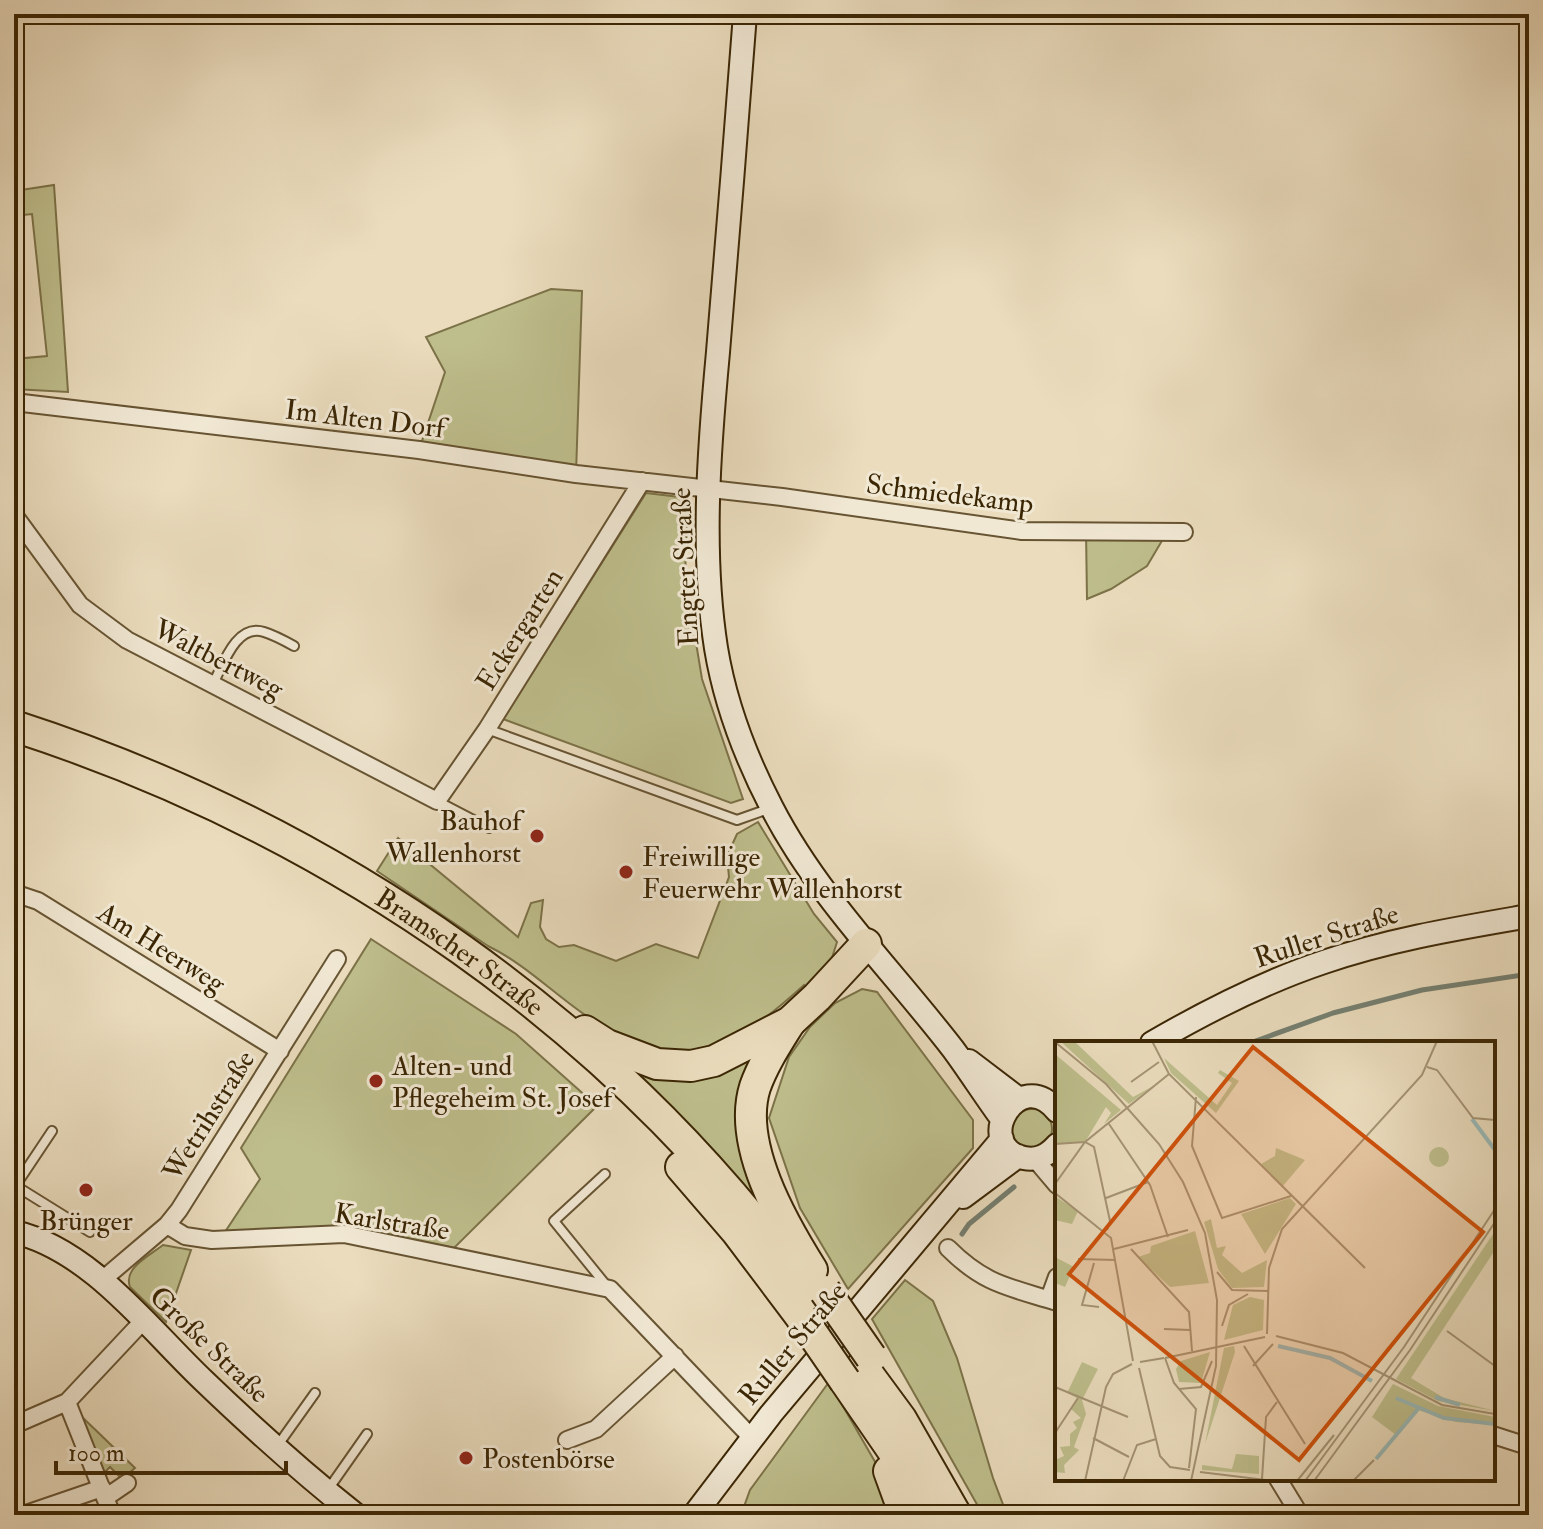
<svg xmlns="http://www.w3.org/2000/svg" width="1543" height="1529" font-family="'IM FELL Double Pica',serif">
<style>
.green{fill:#bebe8c;stroke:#7c7248;stroke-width:2}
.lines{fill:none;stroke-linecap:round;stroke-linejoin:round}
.stream{stroke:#747f71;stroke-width:5}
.lane-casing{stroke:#675432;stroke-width:12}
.street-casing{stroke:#675432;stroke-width:20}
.secondary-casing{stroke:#3b2604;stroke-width:26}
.highway-casing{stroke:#3b2604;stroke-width:34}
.lane{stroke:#f1e8d4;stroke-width:8}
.street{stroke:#f1e8d4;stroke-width:16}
.secondary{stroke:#f1e8d4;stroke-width:22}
.highway{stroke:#eadcbd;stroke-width:30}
.highway-bridge-casing{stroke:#3b2604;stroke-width:34;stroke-linecap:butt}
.highway-bridge{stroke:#eadcbd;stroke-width:30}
.poi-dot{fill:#8f2418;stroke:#f1e8d4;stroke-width:3}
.labels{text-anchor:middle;stroke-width:6;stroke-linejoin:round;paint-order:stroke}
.street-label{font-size:28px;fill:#3b2604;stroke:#f1e8d4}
.poi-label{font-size:28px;fill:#3b2604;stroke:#f1e8d4;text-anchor:start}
.inset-river{fill:none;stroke:#9abab9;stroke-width:4}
.inset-road{fill:none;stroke:#a49373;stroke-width:2}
.view{fill:#ce510b;fill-opacity:0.15;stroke:#ce510b;stroke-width:4}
.inset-edge{fill:none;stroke:#3b2604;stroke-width:4}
</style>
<rect width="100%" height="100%" fill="#eadcbd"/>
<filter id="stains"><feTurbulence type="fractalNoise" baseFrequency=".0025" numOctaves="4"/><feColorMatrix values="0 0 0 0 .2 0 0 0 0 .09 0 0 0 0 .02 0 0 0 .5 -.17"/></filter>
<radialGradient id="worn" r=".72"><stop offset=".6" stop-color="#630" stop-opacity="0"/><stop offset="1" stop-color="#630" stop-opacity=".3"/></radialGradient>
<!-- green -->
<path class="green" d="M54,185l14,207 -54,-3v-30l33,-3 -15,-142 -18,2v-25z
M551,289l31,2 -6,183 -157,-24 26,-78 -19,-35z
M646,493l42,5 -3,78 17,103 41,120 -12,4 -228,-84z
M1086,531l80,3 -19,32 -36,23 -24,10z
M758,822l56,92 23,28 -7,22 -21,26 -5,-5c-76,69 -124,94 -216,32 -34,-23 -63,-53 -100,-71l-111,-75 21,-33 120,99 13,-34 12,-3 -3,27 6,12 13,8 15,-2 42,16 40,-17 42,14 31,-81 -2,-21 10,-22z
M371,939l145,95 81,72 -143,142 -110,-22 -119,6 35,-53 -19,-31z
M862,989l15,3 96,128v28l-125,141 -48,-81 -31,-90 20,-61 21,-30 25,-24z
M772,1039l-28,87 60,148 -211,-230 48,24z
M1012 1129a20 20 0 1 1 40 0a20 20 0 1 1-40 0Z
M163,1245l28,5 -25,72 -36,-35c-7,-19 19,-31 33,-42z
M905,1280l28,21 24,57 36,120 14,37h-24l-111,-196z
M829,1382l49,85 16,48h-153l9,-25z
M80,1415l55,53 -13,11 -12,-12 -7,7z"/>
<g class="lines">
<!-- stream -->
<path class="stream" d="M1250,1043l83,-30 89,-23 107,-16
M962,1234l7,-10 45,-37"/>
<defs>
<path id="lane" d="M213,684c10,-19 23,-61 51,-52 10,3 21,9 30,14
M487,729l250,91 34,-12
M437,801l52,27
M605,1174l-51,47 52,64
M16,1186l74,46
M14,1188l38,-57
M278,1445l37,-52
M327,1491l40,-57"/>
<path id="street" d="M14,402l405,48 157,24 206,23 240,34 162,1
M14,515l66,90 47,35 310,161 50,-72 155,-248
M14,893l24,8 242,150
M1035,1159l22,26
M167,1225l18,11 27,4 132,-6 266,55 142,149
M948,1248c37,37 61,39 109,54
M101,1281l66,-56 12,-15 158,-251
M1049,1299l8,-22
M67,1402l45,113
M14,1425l53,-23 76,-81
M1493,1435l28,9
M567,1440l29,-11 79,-73
M1278,1479l22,36
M105,1498l22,-15
M23,1515l79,-27"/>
<path id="secondary" d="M745,14c-9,113 -17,225 -27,338 -9,97 -17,200 -2,296 9,55 30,110 56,160 46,89 120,162 181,241 17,23 32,47 49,70
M1152,1043c55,-32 112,-61 172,-81 67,-23 136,-34 205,-46
M969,1061l50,38
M1057,1111c-38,-48 -86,35 -33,47 14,3 24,-3 33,-13
M963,1197l55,-41
M14,1232c76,17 136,98 190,149 49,47 99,92 152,134
M694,1515l77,-101 231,-275"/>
<g id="highway">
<path id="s1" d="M14,726c319,103 607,301 801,575"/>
<path d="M790,1022c-13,21 -27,42 -35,65 -18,57 27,135 57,183"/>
<path d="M585,1031l22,14 50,19 34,2 23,-5 76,-39 27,-25 49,-53"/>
<path d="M681,1167l56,65 64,85"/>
<path d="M862,1366l39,53 55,96"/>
<path d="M845,1381l48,70 38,64"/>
<path d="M889,1471l16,44"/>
</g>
</defs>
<!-- lane casing -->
<use href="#lane" class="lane-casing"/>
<!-- street casing -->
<use href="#street" class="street-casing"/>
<!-- secondary casing -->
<use href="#secondary" class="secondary-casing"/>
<!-- highway casing -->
<use href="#highway" class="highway-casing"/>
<!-- lane -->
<use href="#lane" class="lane"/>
<!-- street -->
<use href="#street" class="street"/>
<!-- secondary -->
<use href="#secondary" class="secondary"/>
<!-- highway -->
<use href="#highway" class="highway"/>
<defs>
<path id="highway-bridge" d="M825,1291l46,66
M801,1317l44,64"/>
</defs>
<!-- highway-bridge casing -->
<use href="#highway-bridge" class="highway-bridge-casing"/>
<!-- highway-bridge -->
<use href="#highway-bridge" class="highway-bridge"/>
</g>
<!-- markers -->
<g class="poi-dot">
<circle cx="537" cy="836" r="8"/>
<circle cx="626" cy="872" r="8"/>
<circle cx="376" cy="1081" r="8"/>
<circle cx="86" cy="1190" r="8"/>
<circle cx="466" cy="1458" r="8"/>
</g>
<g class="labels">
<!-- street labels -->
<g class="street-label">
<text transform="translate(365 418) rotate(7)" y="10">Im Alten Dorf</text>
<text transform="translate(950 493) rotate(7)" y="10">Schmiedekamp</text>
<text transform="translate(684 567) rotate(-93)" y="10">Engter Straße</text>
<text transform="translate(519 629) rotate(-58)" y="10">Eckergarten</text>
<text transform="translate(219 658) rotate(27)" y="10">Waltbertweg</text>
<text transform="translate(1326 935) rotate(-18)" y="10">Ruller Straße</text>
<text transform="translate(162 947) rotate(32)" y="10">Am Heerweg</text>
<text dy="10" stroke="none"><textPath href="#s1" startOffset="502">Bramscher Straße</textPath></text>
<text transform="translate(208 1115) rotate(-58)" y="10">Wetrihstraße</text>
<text transform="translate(392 1221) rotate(9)" y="10">Karlstraße</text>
<text transform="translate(792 1343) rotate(-50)" y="10">Ruller Straße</text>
<text transform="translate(210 1344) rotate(44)" y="10">Große Straße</text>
</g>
<!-- poi labels -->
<g class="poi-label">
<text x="521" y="830" text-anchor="end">Bauhof<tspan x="521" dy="32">Wallenhorst</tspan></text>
<text x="642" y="866">Freiwillige<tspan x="642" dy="32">Feuerwehr Wallenhorst</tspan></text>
<text x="392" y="1075">Alten- und<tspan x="392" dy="32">Pflegeheim St. Josef</tspan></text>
<text x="86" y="1230" text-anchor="middle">Brünger</text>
<text x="482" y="1468">Postenbörse</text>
</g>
</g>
<!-- overview -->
<g transform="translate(1055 1041)">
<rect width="440" height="440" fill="#eadcbd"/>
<path d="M5,0h14l59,56 22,-12 -26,19zM0,13l66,56 -17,14 7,-11 -5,-6 -21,35 -30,2zM109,17l53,47 15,-22 -14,-10 2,-3 19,11 -23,32 -45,-40zM374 116a10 10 0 1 1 20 0a10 10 0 1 1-20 0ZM221,107l29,12 -23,27 -21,-23 14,-8zM1,156l22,14 -6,13 -17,-4zM235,157l6,6 -31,50 -24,-40zM156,178l6,29 9,-2 -4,9 20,18 25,-13 -3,27 -32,1 -14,-19 -14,-47zM140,190l14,52 -39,4 -32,-30 12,-4 1,-7zM440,190v19l-84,128 33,20 51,13 -57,-10 -42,-22zM0,216l19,10 -9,20 -10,-4zM195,256l14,3 -1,30 -39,10 9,-35zM179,305l1,6 -30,92 19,-96zM155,311l-9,31 -22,-1 -3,-13 5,-8zM27,321l16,7 -16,31 4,14 -12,33 5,3 -15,15 1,8 -10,-1v-12l9,-4 -4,-9 10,-1v-12l7,-6 -4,-6 8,-4 -10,-9 6,-11 -10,-5zM338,343l45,22 57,11v8l-39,-3 -38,-12 -22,25 -24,-18zM181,413l23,2v18l-57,-4v-5l30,4z" fill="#bebe8c"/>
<path class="inset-river" d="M417,78l23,31M223,305l52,12 42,23M380,356l25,8M341,357l48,20 51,6M321,418l42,-50"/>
<path class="inset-road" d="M97,0l17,33 196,194M0,1l51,42 53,60 24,38 22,51 12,67 -1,66 -25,115M372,26l10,3 36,48 22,2M76,41l28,-20M141,56l-4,49 30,72 69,-22M54,83l41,61 18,52M0,103l30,-2 9,5 16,74 -3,9M0,143l30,-42 84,-68M0,152l56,45 22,123M51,157l42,-16M59,208l74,-19M76,208l58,63 3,39M23,218l38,1M39,222l-12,42 17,2M162,231l15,18 36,1M167,285l7,-21 19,-11M109,288l26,1M392,290l48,35M212,293l2,-66 13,-39 140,-154 15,-34M221,295l67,17 99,52 53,9M189,305l61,98M110,317l100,-21M110,317l9,25 22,26 -7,59M85,321l24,-4M198,325l20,-22M84,327l21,88 10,11 20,3M0,346l73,30M124,348l22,-2 11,-26M0,392l23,-35M38,397l36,19M145,431l74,9M207,438l4,-62 11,-15M30,440l21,-94 7,-13 19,-10M68,440l14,-36 19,-6M242,440l37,-46M250,440l99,-134 91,-138M259,440l96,-131 85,-128M298,440l21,-21"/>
<path class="view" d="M198,6l230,185 -184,228 -230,-186z"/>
<rect width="440" height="440" class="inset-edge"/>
</g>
<!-- margin -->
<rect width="1543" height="1529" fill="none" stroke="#eadcbd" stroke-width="48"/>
<rect x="16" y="16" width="1511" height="1497" fill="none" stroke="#3b2604" stroke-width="4"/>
<rect x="24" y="24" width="1495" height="1481" fill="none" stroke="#3b2604" stroke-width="2"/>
<!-- scale -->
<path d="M56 1461v12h230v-12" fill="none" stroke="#3b2604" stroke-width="4"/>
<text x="68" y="1461" font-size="24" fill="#3b2604" stroke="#f1e8d4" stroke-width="6" paint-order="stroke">100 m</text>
<rect width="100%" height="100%" filter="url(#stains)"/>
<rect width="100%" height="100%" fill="url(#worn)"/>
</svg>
